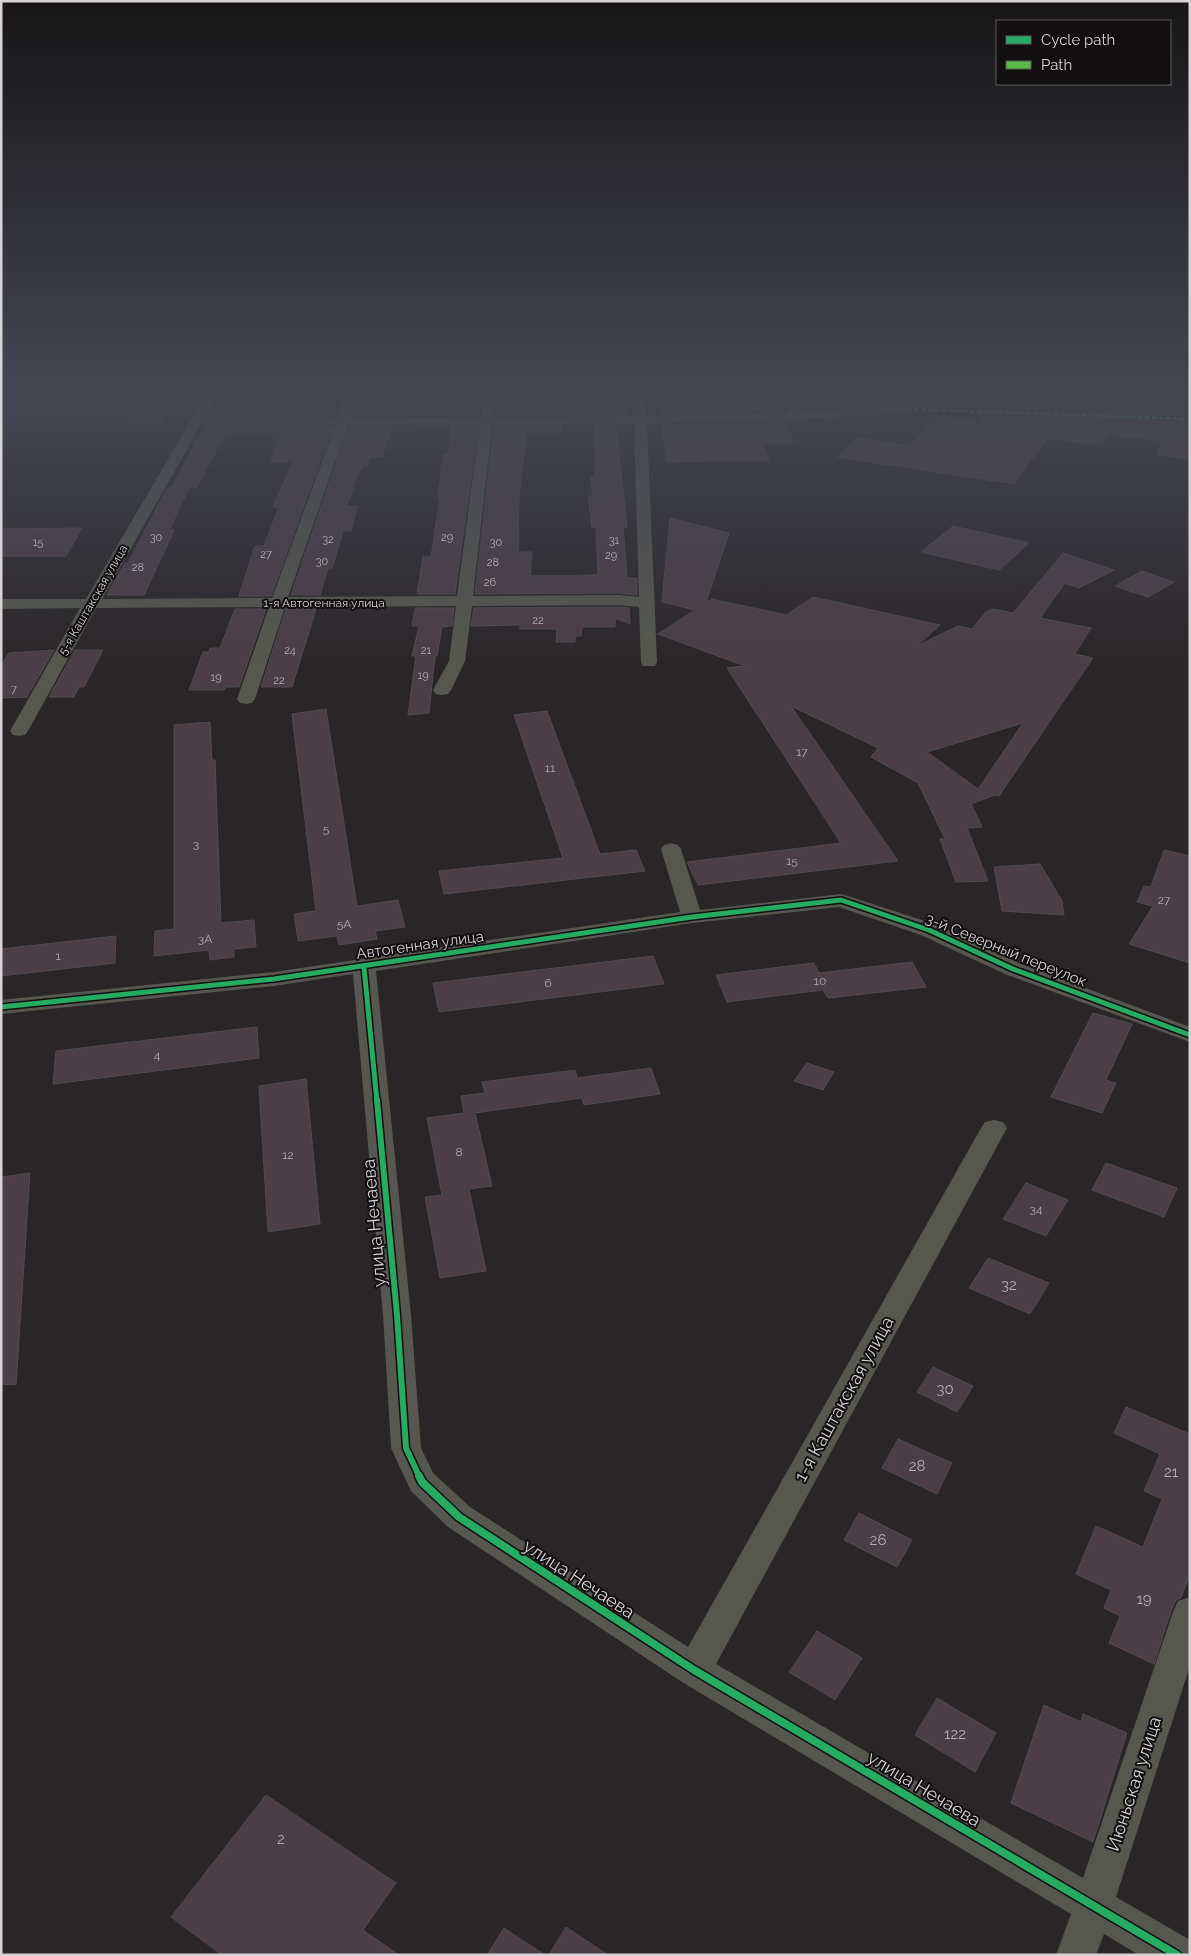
<svg xmlns="http://www.w3.org/2000/svg" width="1191" height="1956" font-family="Raleway,sans-serif">
<style>
.building{fill:#4b3e46;stroke:#4f4c4e;fill-rule:evenodd}
.lines{fill:none;stroke-linecap:round;stroke-linejoin:round}
.street{fill:#56584f;fill-rule:evenodd}
.quiet{stroke:#58b947;stroke-width:2.5;stroke-dasharray:4.5 2.5;stroke-linecap:butt}
.cycleway-far2-casing{stroke:#120f11;stroke-width:8}
.cycleway-far1-casing{stroke:#120f11;stroke-width:9}
.cycleway-casing{stroke:#120f11;stroke-width:11}
.cycleway-far2{stroke:#26ab63;stroke-width:5}
.cycleway-far1{stroke:#26ab63;stroke-width:6}
.cycleway{stroke:#26ab63;stroke-width:8}
.labels{text-anchor:middle;stroke-width:4;stroke-linejoin:round;paint-order:stroke}
.far-number-label{font-size:11px;fill:#b4adb1}
.far-street-label{font-size:12px;fill:#d7d2d5;stroke:#120f11}
.number-label{font-size:12px;fill:#b4adb1}
.street-label{font-size:15px;fill:#d7d2d5;stroke:#120f11}
.near-number-label{font-size:15px;fill:#b4adb1}
.near-street-label{font-size:18px;fill:#d7d2d5;stroke:#120f11}
</style>
<rect width="100%" height="100%" fill="#2a2628"/>
<!-- building -->
<path class="building" d="M149,391h30l-19,32h-32z
M233,391h18l-6,16 44,1 -1,2h50l-1,5 -123,-2 2,-4h9z
M603,391h20l3,23 -32,1v-19h10z
M749,391h22l5,9h3l4,10 -123,4 -1,-12 21,-1v3h40l-2,-10h33z
M971,391h147l22,29 50,2v37l-34,-5 8,-13 -57,-7 -6,11 -54,-7 -33,46 -176,-27 19,-19 52,8 31,-29 44,7z
M363,394h23l-4,17h11l-1,4h-40l2,-5 4,-1z
M461,394h21l-3,22h-30l-1,-8h10z
M498,394h27l-1,2h46l-5,19 -70,1z
M786,421l7,22h-30l6,17 -102,2 -5,-37z
M205,425l128,1 -62,170h-32l16,-50h9l15,-39h-6l20,-45h-22l11,-30h-56l-29,55h-25z
M349,426h42l-9,31h-12l-3,9h-5l-6,12 -9,28h10l-6,25h-8l-11,37h-4l-8,27h-29z
M562,426l-1,6h-35l-7,65 -1,55h14l-2,24 68,-1 -2,-48h-4l-4,-31h5l-3,-19h5v-51h21l11,101h-4l4,51h10v17l-18,-2 -144,1 19,-167z
M450,427h28l-23,167h-38l6,-37h8l9,-60h-3l5,-23h-2l4,-19h4l3,-20z
M167,488h22l-20,42h5l-30,65h-37l18,-32h3z
M670,518l59,15 -23,70 6,-4 74,16 27,-18 127,28 -23,21 41,-20 14,3 14,-17 7,-3 20,4 50,-60 51,17 -35,18 -14,-5 -25,35 51,10 -16,26 18,4 -94,138 -4,-1 -24,9 11,23 -15,1 21,53 -32,1 -16,-43h5l-27,-56 -47,-26 7,-9 -87,-42 107,155 -200,24 -11,-23 154,-19 -114,-175 18,-2 -87,-32 37,-24 -33,-8zM1023,723l-45,66 -51,-37z
M953,526l76,17 -30,27 -78,-18z
M82,528l-16,28h-65v-27z
M1142,571l32,11 -26,15 -33,-11z
M619,607l10,1 1,16 -15,-6v9h-33l-1,9h-6v6h-19l1,-13h-37v-4l-49,1 3,-18z
M415,608h39l-2,18 -10,1 -5,29h-2l-6,57 -21,2 8,-59h-4l7,-30h-7z
M235,609h31l-27,78h-13l-2,3h-35l14,-38h6l1,-4h10z
M286,609h30l-24,78h-31z
M54,650l-27,47 -26,1v-33l8,-12z
M75,650h28l-19,37h-5l-5,10h-25z
M326,709l31,197 41,-6 7,27 -30,4 2,8 -38,6 -2,-9 -39,5 -4,-27 22,-3 -24,-197z
M547,711l53,143 36,-4 9,21 -201,23 -5,-23 124,-13 -49,-143z
M210,722l2,38h3l6,163 33,-3 2,27 -22,2v8l-24,3 -1,-10 -55,6 1,-25 19,-2v-204z
M1164,850l26,6v107l-61,-19 24,-38 -16,-4 7,-16 7,1z
M1040,864l22,37 2,14 -62,-4 -8,-44z
M116,936l-1,27 -114,13v-27z
M653,956l11,28 -225,28 -6,-29z
M912,962l14,25 -98,11 -5,-8 -96,12 -11,-27 98,-12 5,10z
M1093,1013l39,11 -26,56 10,3 -14,30 -51,-16z
M257,1027l2,31 -206,26 3,-33z
M807,1063l27,9 -11,18 -29,-9z
M651,1068l9,26 -76,11 -2,-7 -107,15 17,73 -23,3 17,82 -46,7 -15,-81 17,-2 -15,-77 37,-5 -3,-17 24,-3 -3,-11 93,-12 2,8z
M306,1079l14,145 -52,8 -9,-146z
M1106,1163l71,25 -13,29 -72,-27z
M30,1173l-14,212 -15,-1v-207z
M1026,1183l42,17 -22,36 -43,-17z
M988,1258l61,25 -19,31 -61,-26z
M933,1367l40,19 -16,26 -40,-20z
M1126,1407l64,27v140l-9,24 -5,2 -5,11 -17,53 -45,-21 11,-27 -16,-8 7,-18 -35,-16 20,-48 47,21 19,-48 -18,-8 16,-37 -46,-21z
M898,1439l54,24 -15,31 -55,-26z
M859,1513l53,27 -15,27 -53,-27z
M817,1631l45,27 -27,42 -46,-28z
M937,1698l59,35 -21,39 -60,-37z
M1044,1705l37,17 2,-8 44,19 -34,109 -82,-39z
M266,1795l130,88 -33,47 36,25h-177l-51,-38z
M566,1927l42,28h-59z
M504,1928l41,27h-58z"/>
<g class="lines">
<!-- street -->
<path class="street" d="M208,391h12l-14,24 132,2 7,-26h12l-7,26 131,1 3,-27h12l-3,27 140,-2 -2,-25h12l3,25 142,-4 -7,-21h12l7,20 99,-5 -6,-15h12l8,18 -6,4 -106,6 -5,2 -5,-2 -144,5 10,238 -2,4h-12l-2,-4 -2,-55 -20,-2 -147,1 -7,55 -14,29 -3,4 -6,1 -6,-1 -3,-4 16,-29 7,-55 -171,1 -30,92 -3,4 -6,1 -6,-1 -3,-4 32,-92 -173,1 -68,123 -3,4 -6,1 -6,-1 -3,-4 70,-123 -79,1v-10h85zM202,423l134,1 -64,174 -170,1zM348,424l132,1 -23,171 -169,1zM634,424l5,173 -20,-2 -146,1 19,-171z
M671,843l7,2 3,4 19,61 141,-16 7,2 89,29 84,39 169,63v15l-185,-68 -84,-39 -82,-28 -147,16 -316,48 35,344 10,133 12,25 37,34 218,140 293,-519 4,-6 9,-2 9,2 4,6 -291,536 367,214 90,-266 5,-11 12,-4v69l-74,231 74,43v15h-51l-35,-21 -8,21h-40l15,-41 -389,-232 -234,-155 -37,-36 -20,-43 -8,-133 -30,-341 -79,12 -273,28v-14l273,-28 406,-60 -19,-63 3,-4z"/>
<!-- quiet -->
<path class="quiet" d="M907,409l283,10"/>
<defs>
<path id="cycleway-far2" d="M364,967l13,135
M1,1007l273,-28 418,-62 149,-17 88,30 84,39 177,66"/>
<path id="cycleway-far1" d="M377,1100l20,215 9,133 14,30"/>
<path id="cycleway" d="M419,1476l3,6 37,35 235,153 483,285"/>
</defs>
<!-- cycleway-far2 casing -->
<use href="#cycleway-far2" class="cycleway-far2-casing"/>
<!-- cycleway-far1 casing -->
<use href="#cycleway-far1" class="cycleway-far1-casing"/>
<!-- cycleway casing -->
<use href="#cycleway" class="cycleway-casing"/>
<!-- cycleway-far2 -->
<use href="#cycleway-far2" class="cycleway-far2"/>
<!-- cycleway-far1 -->
<use href="#cycleway-far1" class="cycleway-far1"/>
<!-- cycleway -->
<use href="#cycleway" class="cycleway"/>
</g>
<!-- sky -->
<linearGradient id="sky" x2="0" y2="1"><stop stop-color="#171516"/><stop offset="0.59" stop-color="#444753"/><stop offset="1" stop-color="#444753" stop-opacity="0"/></linearGradient>
<rect width="1191" height="665" fill="url(#sky)"/>
<g class="labels">
<!-- far-number labels -->
<g class="far-number-label">
<text x="156" y="541">30</text>
<text x="447" y="541">29</text>
<text x="328" y="543">32</text>
<text x="614" y="544">31</text>
<text x="38" y="546">15</text>
<text x="496" y="546">30</text>
<text x="266" y="558">27</text>
<text x="611" y="559">29</text>
<text x="322" y="565">30</text>
<text x="493" y="566">28</text>
<text x="138" y="571">28</text>
<text x="490" y="586">26</text>
<text x="538" y="624">22</text>
<text x="290" y="654">24</text>
<text x="426" y="654">21</text>
<text x="423" y="679">19</text>
<text x="216" y="681">19</text>
<text x="279" y="684">22</text>
<text x="14" y="693">7</text>
</g>
<!-- far-street labels -->
<g class="far-street-label">
<text transform="translate(93 600) rotate(-60)" y="4">5-я Каштакская улица</text>
<text x="324" y="607">1-я Автогенная улица</text>
</g>
<!-- number labels -->
<g class="number-label">
<text x="802" y="756">17</text>
<text x="550" y="772">11</text>
<text x="326" y="833">5</text>
<text x="196" y="848">3</text>
<text x="792" y="865">15</text>
<text x="1164" y="904">27</text>
<text x="344" y="928">5А</text>
<text x="205" y="943">3А</text>
<text x="58" y="960">1</text>
<text x="820" y="985">10</text>
<text x="548" y="987">6</text>
<text x="157" y="1059">4</text>
<text x="459" y="1156">8</text>
<text x="288" y="1159">12</text>
<text x="1036" y="1213">34</text>
</g>
<!-- street labels -->
<g class="street-label">
<text transform="translate(420 945) rotate(-8)" y="5">Автогенная улица</text>
<text transform="translate(1006 950) rotate(22)" y="5">3-й Северный переулок</text>
</g>
<!-- near-number labels -->
<g class="near-number-label">
<text x="1009" y="1290">32</text>
<text x="945" y="1394">30</text>
<text x="917" y="1471">28</text>
<text x="1171" y="1477">21</text>
<text x="878" y="1545">26</text>
<text x="1144" y="1604">19</text>
<text x="955" y="1739">122</text>
<text x="281" y="1844">2</text>
</g>
<!-- near-street labels -->
<g class="near-street-label">
<text transform="translate(374 1223) rotate(-95)" y="6">улица Нечаева</text>
<text transform="translate(844 1399) rotate(-61)" y="6">1-я Каштакская улица</text>
<text transform="translate(579 1579) rotate(33)" y="6">улица Нечаева</text>
<text transform="translate(1134 1784) rotate(-72)" y="6">Июньская улица</text>
<text transform="translate(924 1789) rotate(31)" y="6">улица Нечаева</text>
</g>
</g>
<!-- border -->
<rect width="1191" height="1956" fill="none" stroke="#d7d2d5" stroke-width="5"/>
<!-- legend -->
<rect x="996" y="20" width="175" height="65" fill="#120f11" stroke="#615d5f"/>
<rect x="1006" y="36" width="25" height="8" fill="#26ab63" stroke="#615d5f"/>
<text x="1041" y="45" font-size="15" fill="#d7d2d5">Cycle path</text>
<rect x="1006" y="61" width="25" height="8" fill="#58b947" stroke="#615d5f"/>
<text x="1041" y="70" font-size="15" fill="#d7d2d5">Path</text>
</svg>
